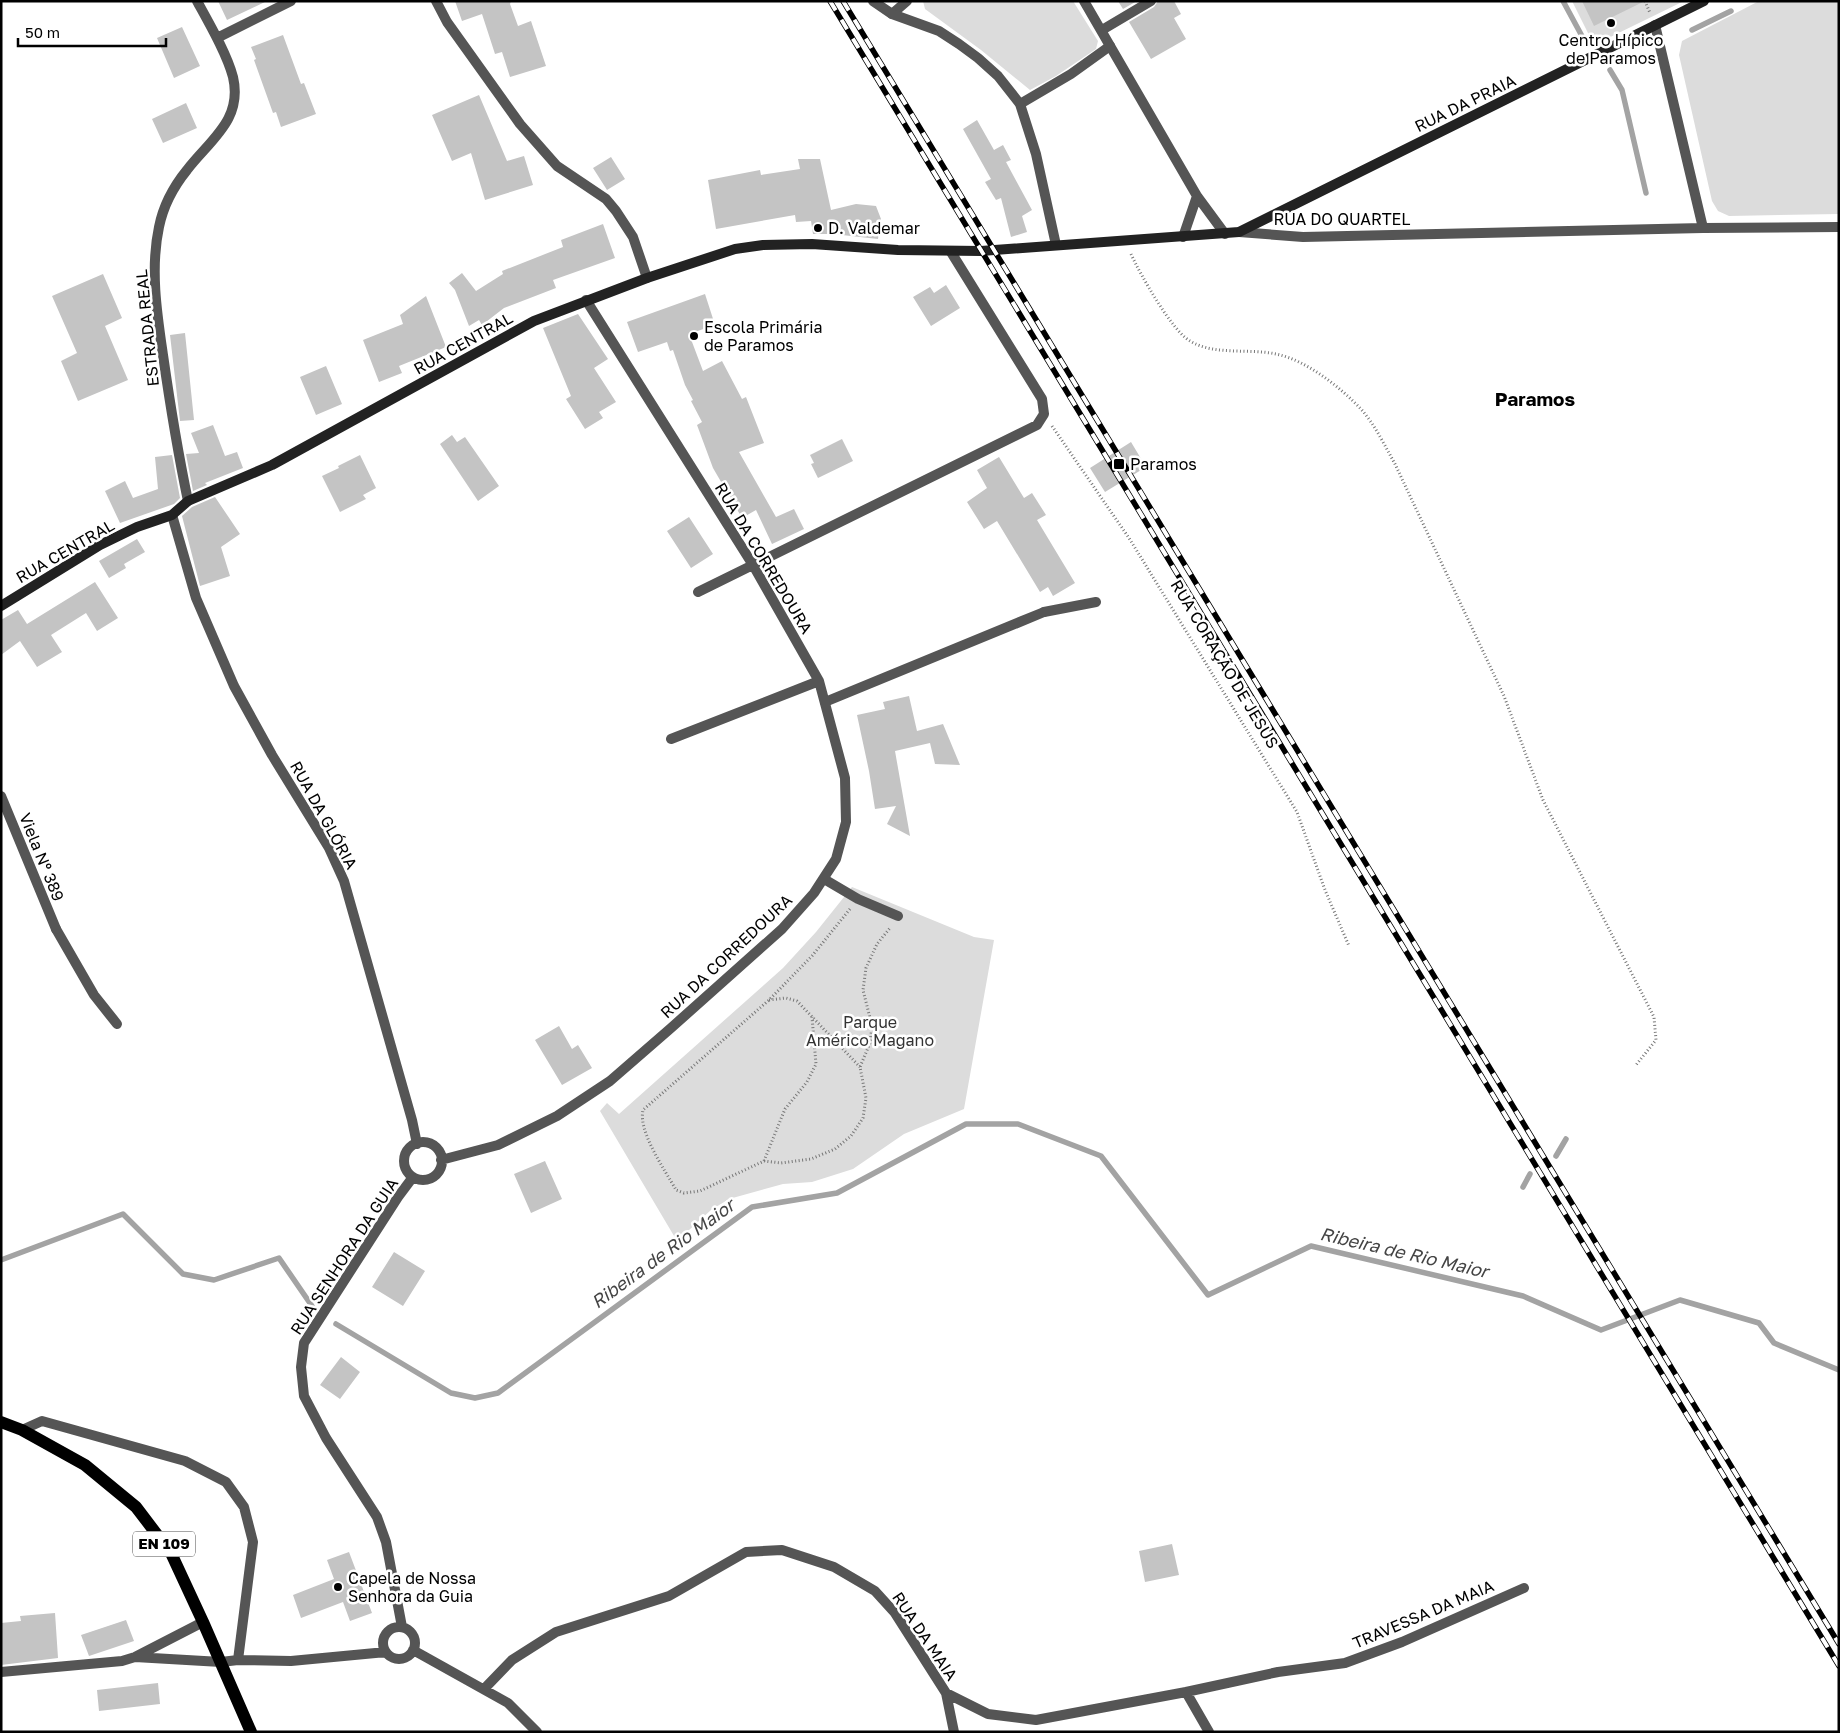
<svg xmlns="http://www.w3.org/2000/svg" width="1840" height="1733" font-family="'Golos Text',sans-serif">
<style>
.green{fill:#dcdcdc}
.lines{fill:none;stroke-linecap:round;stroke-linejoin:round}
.stream{stroke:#a3a3a3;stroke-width:5.5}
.building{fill:#c4c4c4}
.path{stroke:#777;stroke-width:3;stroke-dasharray:1 2.5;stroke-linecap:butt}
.lane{stroke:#555;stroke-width:10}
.street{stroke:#555;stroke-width:10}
.secondary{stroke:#222;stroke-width:10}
.primary{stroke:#000;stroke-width:12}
.rail-casing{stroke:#000;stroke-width:5.5}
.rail{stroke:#fff;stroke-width:4;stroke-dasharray:11;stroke-linecap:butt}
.poi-dot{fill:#000;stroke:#fff;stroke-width:2}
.labels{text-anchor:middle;stroke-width:5;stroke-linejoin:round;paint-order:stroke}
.shield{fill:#fff;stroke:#4c4c4c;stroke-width:1}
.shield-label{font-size:15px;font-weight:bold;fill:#000}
.poi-label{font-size:16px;fill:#000;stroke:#fff;text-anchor:start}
.street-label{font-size:16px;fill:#000;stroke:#fff}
.park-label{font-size:16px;fill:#333;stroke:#fff}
.water-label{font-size:18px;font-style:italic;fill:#444;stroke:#fff}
.quarter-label{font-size:19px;font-weight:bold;fill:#000;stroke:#fff}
</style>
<rect width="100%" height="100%" fill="#fff"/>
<!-- green -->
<path class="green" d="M923,1h150l25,40 -2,8 -40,27 -26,14 -49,-40 -56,-41z
M1572,1h112l-90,44z
M1759,1h80v213l-110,2 -11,-5 -6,-10 -33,-146 3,-14z
M852,887l122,50 20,3 -30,169 -60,25 -51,35 -41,13 -29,2 -54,15 -18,11 -34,31 -77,-130 7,-8 12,11 164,-146 33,-36z"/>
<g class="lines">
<!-- stream -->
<path class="stream" d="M1563,1l20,37
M1692,30l39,-19
M1610,70l12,20 24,103
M1556,1156l10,-17
M1523,1187l7,-13
M1,1260l122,-46 60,60 31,6 65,-22 35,51
M336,1324l115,69 24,5 23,-5 254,-186 85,-14 129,-69h52l83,32 107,139 103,-49 212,50 78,34 79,-30 79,23 15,20 65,27"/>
</g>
<!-- building -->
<path class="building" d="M218,1h49l-40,19z
M455,1h56l-1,3 8,22 13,-5 15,45 -36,11 -8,-25 -7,2 -13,-40 -20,7z
M1118,1h19l-14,8z
M1158,1h16l7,13 -7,4 12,21 -35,20 -22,-37 25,-15z
M1582,1h63l-51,25z
M182,27l18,39 -26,12 -17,-40z
M283,35l18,49 3,-1 12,31 -35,13 -5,-15 -3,1 -19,-53 2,-1 -5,-12z
M479,95l28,66 17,-5 9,29 -48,15 -14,-47 -19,8 -20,-46z
M186,103l11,25 -34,15 -11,-24z
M977,120l17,30 9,-5 8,15 -5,2 26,48 -10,6 5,16 -16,5 -10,-39 -5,2 -11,-18 6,-3 -28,-50z
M611,157l14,22 -18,11 -14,-22z
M798,159h22l11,51 25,-6 20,2 5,13 -3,20 -45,-5h-20l-2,-13 -15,1 -1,-7 -79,14 -8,-49 52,-10 1,5 39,-6z
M603,224l12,34 -62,22 3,8 -52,20 -22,17 -3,-5 -10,6 -14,-36 -6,-7 13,-10 14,18 27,-17 -1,-3 61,-24 -2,-7z
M103,274l19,44 -17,8 23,54 -50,21 -17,-40 16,-8 -25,-57z
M946,285l14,23 -29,18 -18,-29 17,-10 4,6z
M705,294l10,31 -26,9 14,37 19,-10 20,38 4,-2 18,46 -25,9 37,65 18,-8 10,20 -32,15 -16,-34 -14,8 -29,-50 -16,-43 5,-3 -11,-21 2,-1 -8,-15 -12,-35 -3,1 -3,-9 -29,10 -11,-30z
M426,296l20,51 -47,19 3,7 -23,9 -16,-42 40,-16 -3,-9z
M578,314l30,45 -14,9 22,34 -17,10 4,6 -18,11 -19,-30 5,-3 -28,-68z
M185,333l9,87 -14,1 -10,-86z
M326,366l16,38 -26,11 -16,-38z
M213,425l12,31 12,-4 6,16 -38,15 2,2 -14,6 -7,-37 13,-1 -8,-20z
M452,435l5,7 8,-5 34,49 -21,15 -38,-57z
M842,439l11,22 -35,17 -7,-14 3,-1 -4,-8z
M1131,442l15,25 -41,25 -15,-24z
M172,455l8,43 -6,6 -54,19 -15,-32 20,-10 8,17 25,-9 -3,-32z
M360,455l16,33 -13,7 3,4 -26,13 -18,-36 17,-8 -1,-2z
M999,457l25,41 8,-5 14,22 -9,5 38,63 -22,13 -5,-9 -8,5 -43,-71 -13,8 -17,-27 20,-14 -10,-18z
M215,497l25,37 -19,13 9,29 -30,10 -18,-70 10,-9z
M689,517l24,37 -22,14 -24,-37z
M137,539l8,13 -21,12 2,4 -17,10 -10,-17z
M95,582l23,36 -21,13 -11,-18 -35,22 11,17 -25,15 -17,-26 -19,14v-35l17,-10 9,14z
M909,696l8,35 26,-7 17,41 -25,-1 -5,-21 -35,8 15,85 -23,-12 9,-18 -21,3 -6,-38 -12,-56 28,-6 -2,-7z
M559,1026l13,23 6,-4 14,23 -30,17 -27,-45z
M545,1161l17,38 -31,14 -17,-39z
M394,1252l31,19 -22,35 -31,-19z
M341,1357l19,15 -20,27 -20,-14z
M1172,1544l7,31 -34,7 -6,-31z
M349,1552l23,61 -22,8 -7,-19 -42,16 -8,-23 41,-16 -7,-19z
M55,1613l3,45 -57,7v-42l20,-2 -1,-5z
M126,1620l8,21 -45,15 -8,-21z
M158,1683l2,21 -61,7 -2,-21z"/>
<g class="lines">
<!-- path -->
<path class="path" d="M1645,1l5,12
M1131,254c9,20 41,77 59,87 25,15 58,7 86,13 30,6 64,33 85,55 14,16 24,37 34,55l109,232 39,104 111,217 2,23 -20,25
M1052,426l77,112 168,274 28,78 24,56
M850,909l-38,47 -43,44 -126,110c-5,22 22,60 33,80l8,3 16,-2 64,-30 17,2 30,-4 24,-10 16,-13 12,-18 3,-20 -6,-31 10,-24 2,-17 -9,-36 3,-22 11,-24 13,-16
M769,1000l17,-2 11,3 63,66
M764,1161l21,-52 22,-27 9,-18 -4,-47"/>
<!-- lane -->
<path class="lane" d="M892,14l15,-13
M1655,25l48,203
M1102,30l49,-29
M1020,104l51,-30 39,-28
M1239,232l64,5 400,-9 136,-1
M825,702l219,-90
M824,879l34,20 40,17
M56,929l38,66 23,29"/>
<!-- street -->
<path class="street" d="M436,1l11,21 73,102 37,42 49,33 10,12 17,26 14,41
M873,1l19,13 47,17 20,13 19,14 20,18 22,28 16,50 20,91
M1084,1l113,195 28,38
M217,38l74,-37
M1183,237l14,-41
M188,501c-10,-48 -18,-97 -25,-146 -6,-41 -13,-86 -4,-128 4,-20 15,-41 28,-57 23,-30 56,-50 46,-93 -6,-23 -24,-54 -36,-76
M172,515l24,83 38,88 38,69 57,93 15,33 68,239 5,24
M698,592l339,-167 7,-11 -2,-15 -91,-147
M1044,612l52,-10
M671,739l148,-58
M1,796l55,133
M404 1161a19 19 0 1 1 38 0a19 19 0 1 1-38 0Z
M441,1160l57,-15 59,-29 53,-35 61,-53 111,-99 32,-36 22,-34 10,-37 -1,-44 -26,-97 -66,-116 -167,-265
M22,1430l20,-9 143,40 41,21 18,25 9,35 -15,118
M402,1627l-16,-85 -9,-25 -51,-79 -22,-42 -3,-29 3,-24 94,-146 15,-20
M383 1643a16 16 0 1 1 32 0a16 16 0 1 1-32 0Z
M413,1650l95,53 29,29
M135,1657l86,5 17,-2 53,1 95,-9
M1,1672l121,-11 13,-4 68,-35
M484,1689l28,-29 44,-28 113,-36 77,-44 36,-2 52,17 41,24 20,22 51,80 42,21 48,6 150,-28 23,40
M1186,1692l92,-20 67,-9 57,-21 122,-54
M946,1693l8,39"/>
<!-- secondary -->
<path class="secondary" d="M1,606l99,-61 37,-18 35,-12 16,-14 84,-36 262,-144 113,-43 88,-29 28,-4 49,-1 86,6 83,1 258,-19 465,-231"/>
<!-- primary -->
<path class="primary" d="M1,1422l21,8 63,35 51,42 35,46 32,69 48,110"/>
<defs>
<path id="rail" d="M830,1l1009,1665
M843,1l996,1643"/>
</defs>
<!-- rail casing -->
<use href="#rail" class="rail-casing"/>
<!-- rail -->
<use href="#rail" class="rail"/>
</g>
<!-- markers -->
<g class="poi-dot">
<circle cx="1611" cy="23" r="5"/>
<circle cx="818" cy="228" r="5"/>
<circle cx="694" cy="336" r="5"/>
<rect x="1113" y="458" width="12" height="12" rx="2.5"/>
<circle cx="338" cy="1587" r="5"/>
</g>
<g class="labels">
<!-- shield labels -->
<rect class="shield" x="133" y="1531.5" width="62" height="25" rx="4"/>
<g class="shield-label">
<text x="164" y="1549">EN 109</text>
</g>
<!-- poi labels -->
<g class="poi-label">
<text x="1611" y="46" text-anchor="middle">Centro Hípico<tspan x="1611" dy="18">de Paramos</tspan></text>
<text x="828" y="234">D. Valdemar</text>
<text x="704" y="333">Escola Primária<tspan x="704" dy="18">de Paramos</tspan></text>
<text x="1130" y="470">Paramos</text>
<text x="348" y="1584">Capela de Nossa<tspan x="348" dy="18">Senhora da Guia</tspan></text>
</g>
<!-- street labels -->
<g class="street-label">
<text transform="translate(1465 103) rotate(-26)" y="6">RUA DA PRAIA</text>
<text x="1342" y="225">RUA DO QUARTEL</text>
<text transform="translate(147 328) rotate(-96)" y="6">ESTRADA REAL</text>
<text transform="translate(463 343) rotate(-29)" y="6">RUA CENTRAL</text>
<text transform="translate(65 551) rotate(-30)" y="6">RUA CENTRAL</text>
<text transform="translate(764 558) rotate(59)" y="6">RUA DA CORREDOURA</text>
<text transform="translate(1225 664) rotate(59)" y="6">RUA CORAÇÃO DE JESUS</text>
<text transform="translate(324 815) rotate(61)" y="6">RUA DA GLÓRIA</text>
<text transform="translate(42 857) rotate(68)" y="6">Viela Nº 389</text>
<text transform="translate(726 956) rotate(-43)" y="6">RUA DA CORREDOURA</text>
<text transform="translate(344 1256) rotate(-57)" y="6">RUA SENHORA DA GUIA</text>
<text transform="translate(1423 1614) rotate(-23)" y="6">TRAVESSA DA MAIA</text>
<text transform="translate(925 1636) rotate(56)" y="6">RUA DA MAIA</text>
</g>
<!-- park labels -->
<g class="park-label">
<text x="870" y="1028">Parque<tspan x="870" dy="18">Américo Magano</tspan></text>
</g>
<!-- water labels -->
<g class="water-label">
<text transform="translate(1404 1253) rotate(13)" y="6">Ribeira de Rio Maior</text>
<text transform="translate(663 1254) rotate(-36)" y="6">Ribeira de Rio Maior</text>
</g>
<!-- quarter labels -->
<g class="quarter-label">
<text x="1535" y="406">Paramos</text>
</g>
</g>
<!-- border -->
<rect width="1840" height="1733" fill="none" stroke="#000000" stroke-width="5"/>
<!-- scale -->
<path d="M18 38v8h148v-8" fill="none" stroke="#000000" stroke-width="2.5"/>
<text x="25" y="38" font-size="15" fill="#000000" stroke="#ffffff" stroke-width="4" paint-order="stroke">50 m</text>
</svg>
